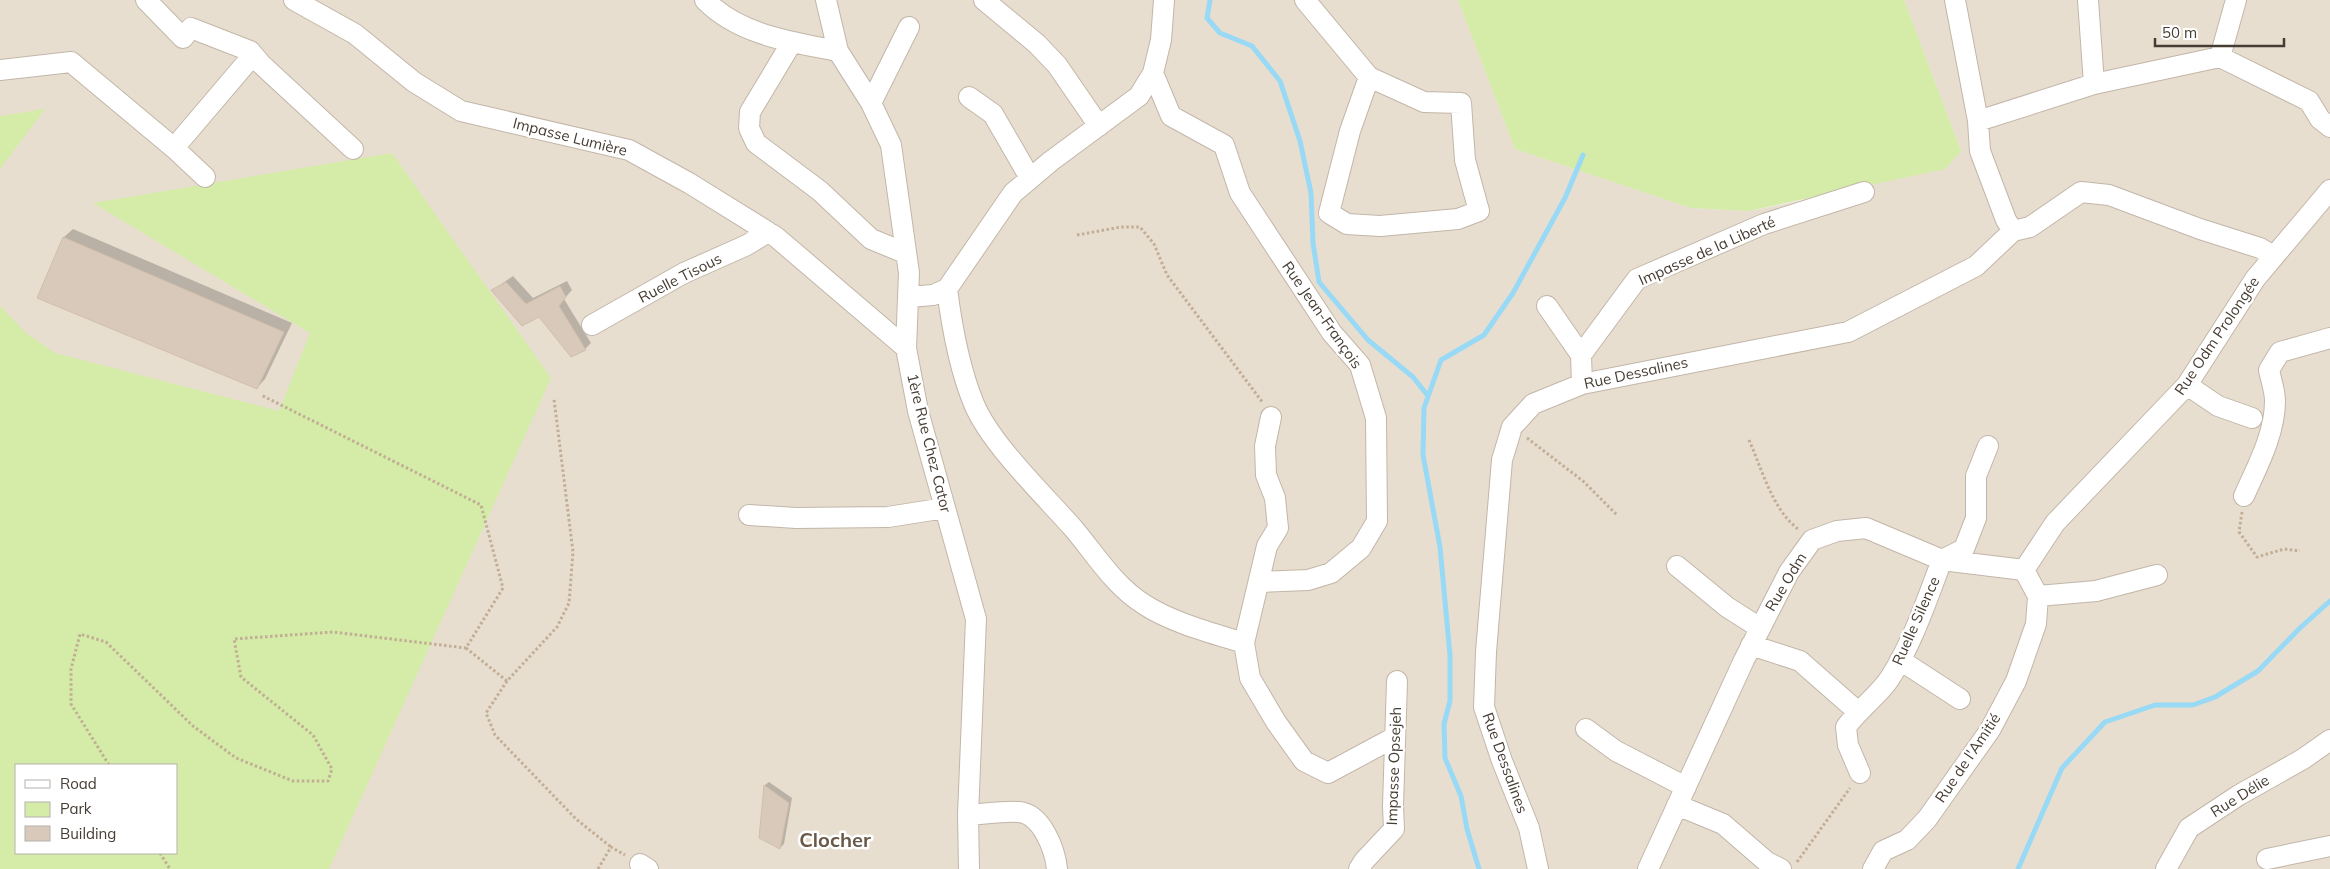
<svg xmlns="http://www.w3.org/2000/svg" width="2330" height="869" font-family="Mulish,sans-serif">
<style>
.residential{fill:#e8ded0;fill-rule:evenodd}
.green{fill:#d4eca7;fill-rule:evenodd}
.shadow{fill:#0003}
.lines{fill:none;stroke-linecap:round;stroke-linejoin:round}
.stream{stroke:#98d9f6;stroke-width:5}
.building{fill:#d9c9ba;stroke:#d1beaa}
.minor-casing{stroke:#c2b6a8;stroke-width:22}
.path{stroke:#c2ad95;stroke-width:3;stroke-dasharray:2.5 2.5;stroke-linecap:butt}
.minor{stroke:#fff;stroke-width:20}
.labels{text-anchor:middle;stroke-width:5;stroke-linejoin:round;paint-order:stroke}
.street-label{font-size:15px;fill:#453c33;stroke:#fff}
.district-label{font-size:20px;font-weight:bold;fill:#695949;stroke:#fff}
</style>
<rect width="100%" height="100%" fill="#f3ece3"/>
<!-- residential -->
<path class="residential" d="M0,0h1458l57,149 176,59 57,3 63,-12 150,-48 -57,-151h426v869h-2330zM16,765h160v88h-160z"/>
<!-- green -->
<path class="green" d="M1458,0h446l57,151 -16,18 -197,42 -57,-3 -176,-59z
M45,109l-45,60v-53z
M392,153l159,225 -222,491h-329v-563l26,27 29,20 224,58 31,-78 -217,-130zM16,765h160v88h-160z"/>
<!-- shadow -->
<path class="shadow" d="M73,229l219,94 -27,56 -8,9 -219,-91 26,-60z
M513,276l20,22 34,-17 5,9 -8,9 27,44 -6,6 -45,-33 -47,-26z
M769,782l23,16 -8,46 -4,4 -20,-11 5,-52z"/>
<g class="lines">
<!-- stream -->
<path class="stream" d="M1210,0l-3,18 13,15 32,13 28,35 20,60 11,52 2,50 6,39 49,58 45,37 15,19
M1479,869l-12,-40 -6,-33 -16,-38 -1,-34 6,-23v-46l-10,-108 -17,-92 1,-47 17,-48 43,-25 29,-42 52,-95 18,-43
M2018,869l44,-101 43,-46 50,-17h38l22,-8 43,-26 42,-43 30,-27"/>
</g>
<!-- building -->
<path class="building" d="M63,237l221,95 -27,57 -220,-91z
M506,282l20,22 34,-18 6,11 -7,9 27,44 -15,7 -32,-40 -17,9 -31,-36z
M764,785l25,18 -9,46 -21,-11z"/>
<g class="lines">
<defs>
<path id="minor" d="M146,0l37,38 8,-10 59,23 11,13 92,85
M294,0l61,34 59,48 47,29 168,39 60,33 87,54 130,111
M705,0c34,35 87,42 133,51
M826,0l12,51 33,52 20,42 18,128 -3,75 12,63 58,208 -8,196 1,54
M984,0l53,44 20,21 42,61
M1305,0l64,77 55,25 37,1 4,57 14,51 -21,8 -78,7 -33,-2 -18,-11 21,-82 19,-54
M1955,0l23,121
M2088,0l6,84
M792,42l-42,70 -1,16 7,15 64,48 51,48 34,14
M2220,57l-126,27 -116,37 2,30 26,69 7,11 17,-4 51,-35 28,3 91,34 60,19 13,8
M2220,57l89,44 11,18 10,8
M2220,57l16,-57
M0,70l71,-8 103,86 79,-93
M1153,73l18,43 53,29 16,48 92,140 28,32 16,53 1,103 -16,27 -30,25 -23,7 -49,2
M969,97l24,17 37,64
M871,103l38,-76
M174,148l31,29
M947,289c5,39 12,79 27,115 16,39 69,90 99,124 23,27 41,58 72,77 28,18 67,28 99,38
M909,297l24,-2 14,-6 66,-96 38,-32 88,-65 14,-23 8,-33 3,-40
M1547,306l34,49
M592,325l92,-52 63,-28 21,-13
M1582,384l-1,-29 56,-76 127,-55 100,-32
M2187,385l31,21 34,12
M1271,417l-6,29 1,29 9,23 3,30 -11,18 -23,97 6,35 26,44 28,39 24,12 67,-36
M2244,496c13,-29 31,-62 31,-95 0,-10 -4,-21 -6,-31l11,-18 50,-14
M749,515l47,3 92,-1 57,-9
M1677,566l50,41 33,21
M2024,570l31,-47 132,-138 68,-106 75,-89
M2038,596l58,-5 61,-16
M1751,645l49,16 57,50
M1900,660l60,39
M1586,729l30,22 70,36
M1860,773l-12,-28 -2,-18c13,-18 33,-32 44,-49 23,-36 37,-79 52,-118l82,10 14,26
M1677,805l46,19 44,38 14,7
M968,815c17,-1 34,-4 51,-3 23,2 36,38 38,57
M2267,859l63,-13
M640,864l8,5
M1359,869l5,-8 30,-32 -1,-23 4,-125
M1538,869l-9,-41 -27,-67 -18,-54 2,-55 16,-192 10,-33 21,-23 49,-20 266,-52 128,-66 37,-35
M1648,869l96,-209 45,-88 23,-32 25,-9 29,-3 76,32 22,-11 12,-31v-42l12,-30
M1873,869l10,-18 24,-11 20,-21 63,-89 26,-49 20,-57 2,-28
M2166,869l23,-41 50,-33 64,-36 27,-19"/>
</defs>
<!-- minor casing -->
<use href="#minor" class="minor-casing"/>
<!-- path -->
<path class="path" d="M1077,235l44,-8h19l14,17 13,31 96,128
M1527,438l56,43 34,34
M1749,440c13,29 23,69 49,89
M2242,512l-3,20 18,25 27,-8 16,2
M466,648l41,33 50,-54 12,-24 4,-51 -19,-153
M507,681l-21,32 9,22 81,84 35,28
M109,765l-38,-61v-35l9,-35 26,8 87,84 43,32 57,23h35l4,-12 -19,-34 -72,-58 -7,-38 99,-7 133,16 37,-60 -22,-83 -220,-110
M160,853l10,16
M1797,862l53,-74
M598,869l13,-22 14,8"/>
<!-- minor -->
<use href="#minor" class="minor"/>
</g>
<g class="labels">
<!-- street labels -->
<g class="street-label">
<text transform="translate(570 137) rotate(14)" y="5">Impasse Lumière</text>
<text transform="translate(1707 251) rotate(-24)" y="5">Impasse de la Liberté</text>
<text transform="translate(680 278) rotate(-27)" y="5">Ruelle Tisous</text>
<text transform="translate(1322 315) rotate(55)" y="5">Rue Jean-François</text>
<text transform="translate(2217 336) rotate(-56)" y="5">Rue Odm Prolongée</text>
<text transform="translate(1636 373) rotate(-12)" y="5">Rue Dessalines</text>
<text transform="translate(929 443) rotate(76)" y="5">1ère Rue Chez Cator</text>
<text transform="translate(1786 582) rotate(-59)" y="5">Rue Odm</text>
<text transform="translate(1916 621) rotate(-66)" y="5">Ruelle Silence</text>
<text transform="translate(1968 758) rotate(-56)" y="5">Rue de l'Amitié</text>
<text transform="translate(1505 763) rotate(70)" y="5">Rue Dessalines</text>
<text transform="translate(1394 766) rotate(-88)" y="5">Impasse Opsejeh</text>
<text transform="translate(2240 796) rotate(-32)" y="5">Rue Délie</text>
</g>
<!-- district labels -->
<g class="district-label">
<text x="835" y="847">Clocher</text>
</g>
</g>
<!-- legend -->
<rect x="15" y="764" width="162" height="90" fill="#ffffff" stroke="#b5b1ad"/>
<rect x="25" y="780" width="25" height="8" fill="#ffffff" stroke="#b5b1ad"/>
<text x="60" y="789" font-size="15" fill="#453c33">Road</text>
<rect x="25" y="802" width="25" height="15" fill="#d4eca7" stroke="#b5b1ad"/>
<text x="60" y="814" font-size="15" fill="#453c33">Park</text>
<rect x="25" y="826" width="25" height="15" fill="#d9c9ba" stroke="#b5b1ad"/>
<text x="60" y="839" font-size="15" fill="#453c33">Building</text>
<!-- scale -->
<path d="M2155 38v8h129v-8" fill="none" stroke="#453c33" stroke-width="2.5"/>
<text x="2162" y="38" font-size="15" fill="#453c33" stroke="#ffffff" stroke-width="4" paint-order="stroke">50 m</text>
</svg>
